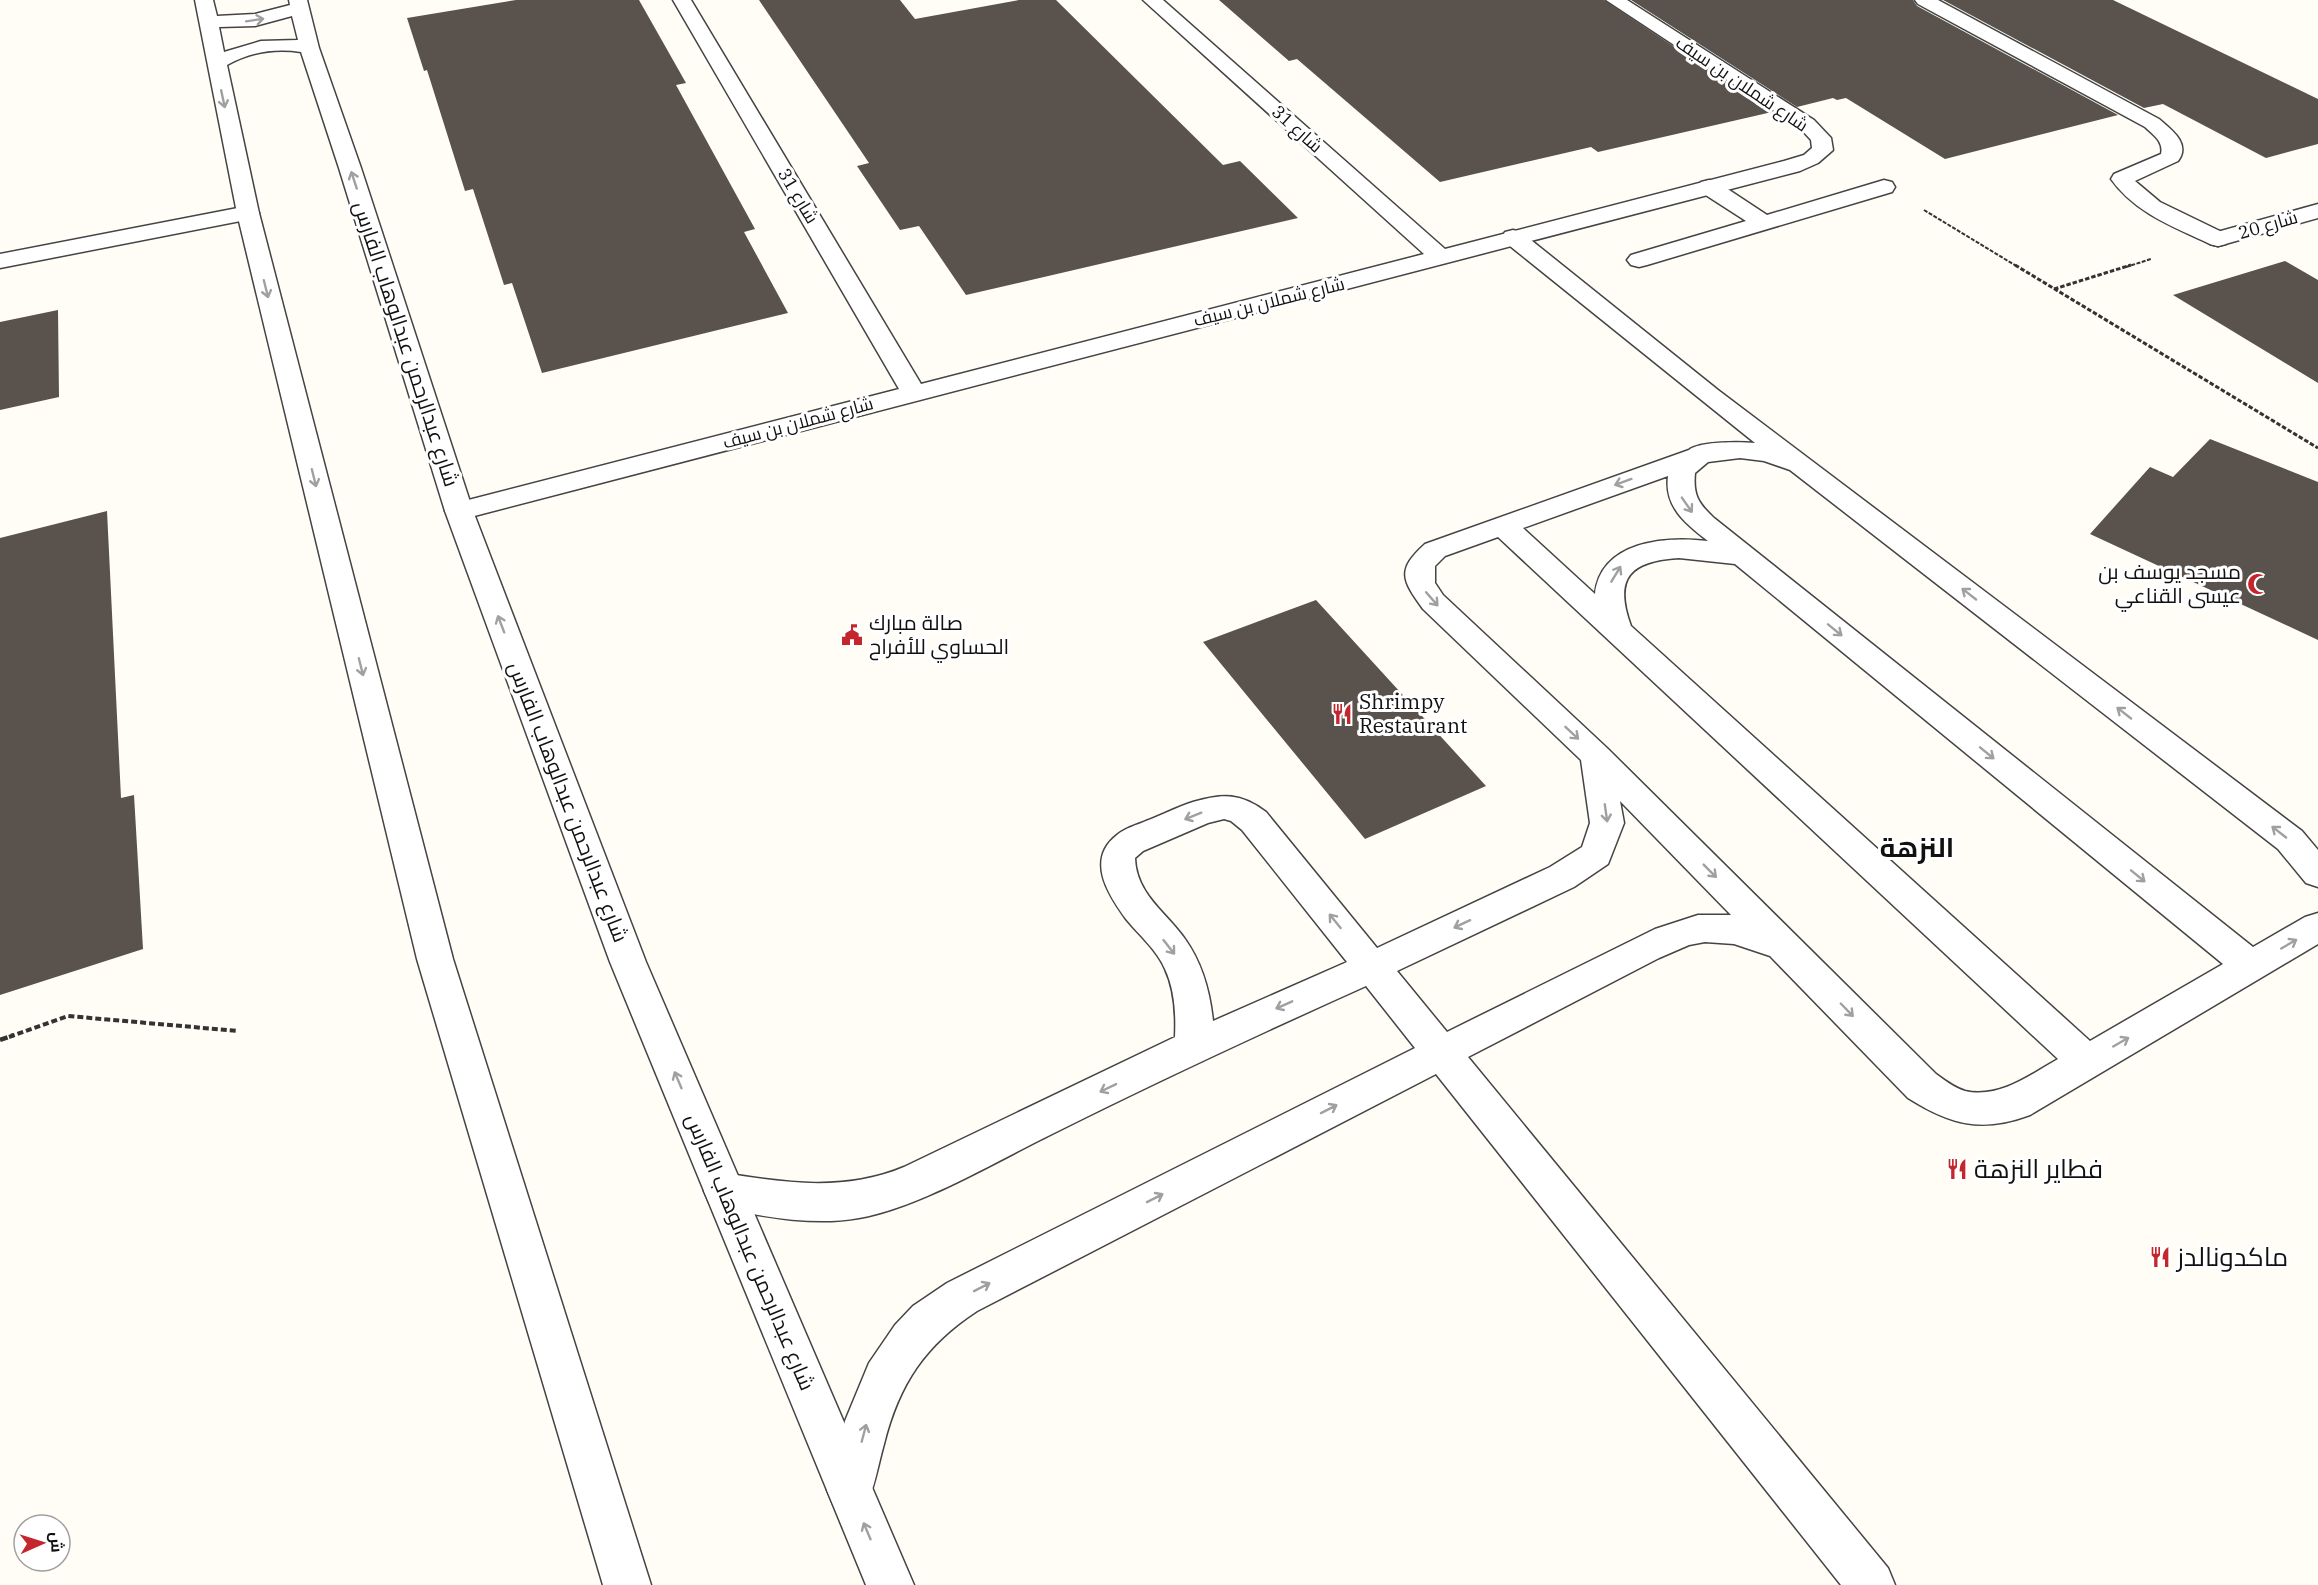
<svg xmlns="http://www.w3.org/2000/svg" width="2318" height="1585" font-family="'IBM Plex Serif',Cairo,serif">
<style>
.building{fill:#5a524d}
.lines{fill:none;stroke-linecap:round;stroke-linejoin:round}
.service-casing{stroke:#444;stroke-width:3}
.minor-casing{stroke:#444;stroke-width:3}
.tertiary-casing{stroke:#444;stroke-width:3}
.path-far3{stroke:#333;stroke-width:2;stroke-dasharray:4 1.5;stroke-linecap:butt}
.path-far2{stroke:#333;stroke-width:3;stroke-dasharray:4.5 2;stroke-linecap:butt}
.path-far1{stroke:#333;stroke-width:4;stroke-dasharray:6 3;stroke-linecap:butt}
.path{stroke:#333;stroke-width:4.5;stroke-dasharray:8 4;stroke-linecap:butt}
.service{fill:#fff;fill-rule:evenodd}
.minor{fill:#fff;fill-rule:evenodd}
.tertiary{fill:#fff;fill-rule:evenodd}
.oneway{stroke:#a0a0a0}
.labels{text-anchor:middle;stroke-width:6;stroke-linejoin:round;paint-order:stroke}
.far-street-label{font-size:18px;fill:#111;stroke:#fff}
.street-label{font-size:21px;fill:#111;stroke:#fff}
.poi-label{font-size:21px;fill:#111;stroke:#fff;text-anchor:start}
.near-poi-label{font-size:26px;fill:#111;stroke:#fff;text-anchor:start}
.district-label{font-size:27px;font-weight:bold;fill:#111;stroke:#fff}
</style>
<rect width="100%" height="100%" fill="#fffdf5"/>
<!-- building -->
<path class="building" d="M516,0h123l47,83 -10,2 79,144 -11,3 44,81 -246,60 -30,-90 -8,2 -31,-96 -8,2 -38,-121 -3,1 -17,-53z
M759,0h141l15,19 104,-19h37l167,165 17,-4 58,57 -332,77 -47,-69 -19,4 -43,-64 12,-3z
M1219,0h385l168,112 -174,40 -7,-5 -151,35 -143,-123 -8,2z
M1631,0h282l4,6 201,109 -173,44 -99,-61 -9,2 -4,-2 -36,9z
M1943,0h170l205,99v45l-52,14 -103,-54 -19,4z
M2285,261l33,19v103l-145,-88z
M58,310l1,87 -59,13v-88z
M2210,439l108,43v158l-228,-106 60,-67 23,10z
M107,511l14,287 13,-3 9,154 -143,46v-457z
M1316,600l170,186 -121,53 -162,-197z"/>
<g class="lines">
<defs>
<path id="service" d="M1915,0h23l221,119c13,11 32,25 19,42l-43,20 25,21 66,32 3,5 -3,5 -8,2 -8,-2c-36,-17 -75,-31 -99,-65l3,-5 47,-20c3,-13 -8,-19 -16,-27l-227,-123z
M1709,180l8,2 50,33 117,-35 8,2 3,5 -3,5 -245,73 -8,2 -8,-2 -4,-5 4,-5 115,-34 -45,-29 -3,-5 3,-5z
M1513,230l8,2 197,158 584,441 16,19v37l-12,-4 -28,-34 -488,-379 -26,-9 -24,-3 -32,4 -13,11c-2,22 3,30 19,45l539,429 52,-30 13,-4v31l-288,171c-49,18 -79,10 -122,-17l-138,-142 -36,-12 -29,-2 -16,3 -30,13 -191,99 420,511 7,17h-54l-405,-511 -459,237c-52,34 -78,73 -93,133 -6,21 -9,42 -18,62l-16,7 -16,-7 -7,-16 6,-24 12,-45 24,-58 26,-38 18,-19 34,-23 468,-235 -49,-62c-107,48 -212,97 -316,149 -55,27 -132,73 -191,83 -44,8 -91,-1 -135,-9l-14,-5 -6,-13 6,-13 14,-5c61,10 121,19 180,-6l271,-130c1,-22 0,-47 -10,-68 -8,-19 -26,-34 -39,-50 -19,-26 -40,-60 -9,-84 8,-7 20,-10 29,-14 16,-6 31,-14 47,-19 30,-9 48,-9 73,10l111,136 173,-81 32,-20 8,-24 -9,-63 -158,-151c-21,-29 -27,-39 2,-65l264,-94c11,-9 52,-8 66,-7l-250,-201 -3,-5 3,-5zM1668,476c-4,31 18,48 40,65 -43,-5 -107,0 -113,53l-72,-66zM1498,537l560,522c-28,16 -59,40 -93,32 -10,-3 -21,-11 -29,-17l-329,-326 -164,-153 -8,-12v-17l10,-10zM1679,558l56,6 488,400 -133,77 -459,-415c-18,-49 0,-65 48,-68zM1620,801l111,114h-33l-43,14 -208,103 -50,-61 177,-84 34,-23 16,-41zM1224,819l7,2 11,9 105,132 -134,59c-3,-30 -11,-58 -28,-82 -19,-27 -49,-45 -50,-81l8,-7 65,-28z"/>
<path id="minor" d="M673,0h18l230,384 503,-130 -281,-254h20l282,249 339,-88 20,-6 8,-7 -1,-8 -11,-12 -194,-128h21l187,120 17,18 2,12 -15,13 -18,8 -1341,349 -10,-3 -4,-6 4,-6 450,-116z
M2318,204v14l-100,28 -8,-2 -3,-5 3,-5z
M248,206l8,2 3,5 -3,5 -256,50v-14z"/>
<path id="tertiary" d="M195,0h18l4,16 38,-2 35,-9 -1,-5h18l12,48 42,120 112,343 173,451 268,623h-48l-256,-623 -165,-451 -106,-343 -38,-116c-26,-4 -51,0 -74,13l32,148 194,746 198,626h-48l-186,-626 -180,-746zM292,16l6,24 -37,1 -37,11 -5,-25 36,-1z"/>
</defs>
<!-- service casing -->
<use href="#service" class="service-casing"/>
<!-- minor casing -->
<use href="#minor" class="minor-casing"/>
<!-- tertiary casing -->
<use href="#tertiary" class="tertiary-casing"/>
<!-- path-far3 -->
<path class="path-far3" d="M1924,210l94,57
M2126,267l25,-8"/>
<!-- path-far2 -->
<path class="path-far2" d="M2015,265l303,183
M2054,289l77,-24"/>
<!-- path-far1 -->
<path class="path-far1" d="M9,1037l59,-21 170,15"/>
<!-- path -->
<path class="path" d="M0,1040l14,-5"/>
<!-- service -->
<use href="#service" class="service"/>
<!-- minor -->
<use href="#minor" class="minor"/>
<!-- tertiary -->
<use href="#tertiary" class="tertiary"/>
</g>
<!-- one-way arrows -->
<defs><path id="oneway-shaft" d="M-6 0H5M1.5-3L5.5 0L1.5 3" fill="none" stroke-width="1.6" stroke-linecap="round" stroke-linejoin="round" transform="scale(1.5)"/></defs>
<g class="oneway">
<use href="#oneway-shaft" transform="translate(255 20) rotate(-9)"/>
<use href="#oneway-shaft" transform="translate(223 99) rotate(78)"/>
<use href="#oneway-shaft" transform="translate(354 180) rotate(-108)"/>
<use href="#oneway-shaft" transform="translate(266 289) rotate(76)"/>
<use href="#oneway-shaft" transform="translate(314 478) rotate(76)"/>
<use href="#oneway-shaft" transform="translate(1623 482) rotate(160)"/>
<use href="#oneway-shaft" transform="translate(1687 505) rotate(55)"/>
<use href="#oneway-shaft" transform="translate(1616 574) rotate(-59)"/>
<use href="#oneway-shaft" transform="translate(1969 594) rotate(-142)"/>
<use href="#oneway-shaft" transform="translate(1432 599) rotate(49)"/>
<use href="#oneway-shaft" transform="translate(501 624) rotate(-111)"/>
<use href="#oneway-shaft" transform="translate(1835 630) rotate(39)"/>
<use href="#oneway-shaft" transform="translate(361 667) rotate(76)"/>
<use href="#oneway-shaft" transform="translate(2124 713) rotate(-142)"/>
<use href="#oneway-shaft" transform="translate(1572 733) rotate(43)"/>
<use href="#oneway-shaft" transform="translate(1987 753) rotate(39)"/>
<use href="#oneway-shaft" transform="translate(1606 813) rotate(82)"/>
<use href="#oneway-shaft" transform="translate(1193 816) rotate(158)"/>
<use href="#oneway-shaft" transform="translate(2279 832) rotate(-142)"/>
<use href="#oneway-shaft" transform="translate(1710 871) rotate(45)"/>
<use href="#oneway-shaft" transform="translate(2138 876) rotate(39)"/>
<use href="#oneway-shaft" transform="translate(1335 921) rotate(-129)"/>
<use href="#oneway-shaft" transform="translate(1462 924) rotate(155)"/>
<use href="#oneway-shaft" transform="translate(2289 944) rotate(-30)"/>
<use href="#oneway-shaft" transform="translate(1169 947) rotate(52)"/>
<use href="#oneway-shaft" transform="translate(1284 1005) rotate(156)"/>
<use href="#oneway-shaft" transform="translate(1847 1010) rotate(46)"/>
<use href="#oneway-shaft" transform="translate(2121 1042) rotate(-30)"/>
<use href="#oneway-shaft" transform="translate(678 1080) rotate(-113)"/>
<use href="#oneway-shaft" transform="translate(1108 1088) rotate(154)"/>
<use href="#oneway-shaft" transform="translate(1329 1109) rotate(-27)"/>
<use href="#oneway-shaft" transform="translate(1155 1198) rotate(-27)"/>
<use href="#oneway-shaft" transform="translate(982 1287) rotate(-27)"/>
<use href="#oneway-shaft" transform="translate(864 1433) rotate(-75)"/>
<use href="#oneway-shaft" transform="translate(867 1531) rotate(-113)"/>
</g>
<!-- icons -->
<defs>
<symbol id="mosque-bare" viewBox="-9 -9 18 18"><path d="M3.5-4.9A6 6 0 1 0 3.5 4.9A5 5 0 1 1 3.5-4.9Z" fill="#c4262e" stroke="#fff" stroke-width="2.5" paint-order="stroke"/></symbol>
<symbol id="civic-bare" viewBox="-9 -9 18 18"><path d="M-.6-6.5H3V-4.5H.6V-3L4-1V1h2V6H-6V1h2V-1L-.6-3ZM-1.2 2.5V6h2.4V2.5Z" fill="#c4262e" stroke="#fff" stroke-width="2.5" paint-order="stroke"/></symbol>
<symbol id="restaurant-bare" viewBox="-9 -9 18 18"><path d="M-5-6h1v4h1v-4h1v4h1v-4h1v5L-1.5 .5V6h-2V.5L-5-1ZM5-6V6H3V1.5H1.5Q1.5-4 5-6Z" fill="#c4262e" stroke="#fff" stroke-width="2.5" paint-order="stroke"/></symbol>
</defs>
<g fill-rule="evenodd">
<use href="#mosque-bare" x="2243" y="569" width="30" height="30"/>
<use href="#civic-bare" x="837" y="620" width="30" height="30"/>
<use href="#restaurant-bare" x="1327" y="699" width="30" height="30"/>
<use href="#restaurant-bare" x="1942" y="1154" width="30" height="30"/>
<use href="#restaurant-bare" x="2145" y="1242" width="30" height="30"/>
</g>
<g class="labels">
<!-- far-street labels -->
<g class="far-street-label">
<text transform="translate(1742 84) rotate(34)" y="6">شارع شملان بن سيف</text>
<text transform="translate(1297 129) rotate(42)" y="6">شارع 31</text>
<text transform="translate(798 196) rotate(59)" y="6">شارع 31</text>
<text transform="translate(2268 225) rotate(-16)" y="6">شارع 20</text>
<text transform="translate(1269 302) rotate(-14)" y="6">شارع شملان بن سيف</text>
<text transform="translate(798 423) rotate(-15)" y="6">شارع شملان بن سيف</text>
</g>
<!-- street labels -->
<g class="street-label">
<text transform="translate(406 344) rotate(72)" y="7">شارع عبدالرحمن عبدالوهاب الفارس</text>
<text transform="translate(568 802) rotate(69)" y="7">شارع عبدالرحمن عبدالوهاب الفارس</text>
<text transform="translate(750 1252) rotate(67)" y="7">شارع عبدالرحمن عبدالوهاب الفارس</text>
</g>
<!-- poi labels -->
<g class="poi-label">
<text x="2241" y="579" text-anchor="end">مسجد يوسف بن<tspan x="2241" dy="24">عيسى القناعي</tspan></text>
<text x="869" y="630">صالة مبارك<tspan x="869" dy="24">الحساوي للأفراح</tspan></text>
<text x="1359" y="709">Shrimpy<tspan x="1359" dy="24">Restaurant</tspan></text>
</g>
<!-- near-poi labels -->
<g class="near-poi-label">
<text x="1974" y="1178">فطاير النزهة</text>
<text x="2177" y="1266">ماكدونالدز</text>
</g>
<!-- district labels -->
<g class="district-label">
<text x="1917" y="857">النزهة</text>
</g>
</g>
<!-- north arrow -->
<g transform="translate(42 1543) rotate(87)"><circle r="28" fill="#ffffff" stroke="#a0a0a0" stroke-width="1.5"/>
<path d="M0-4.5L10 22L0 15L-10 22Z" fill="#c4262e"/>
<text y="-9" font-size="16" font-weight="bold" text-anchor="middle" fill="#111111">ش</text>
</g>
</svg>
